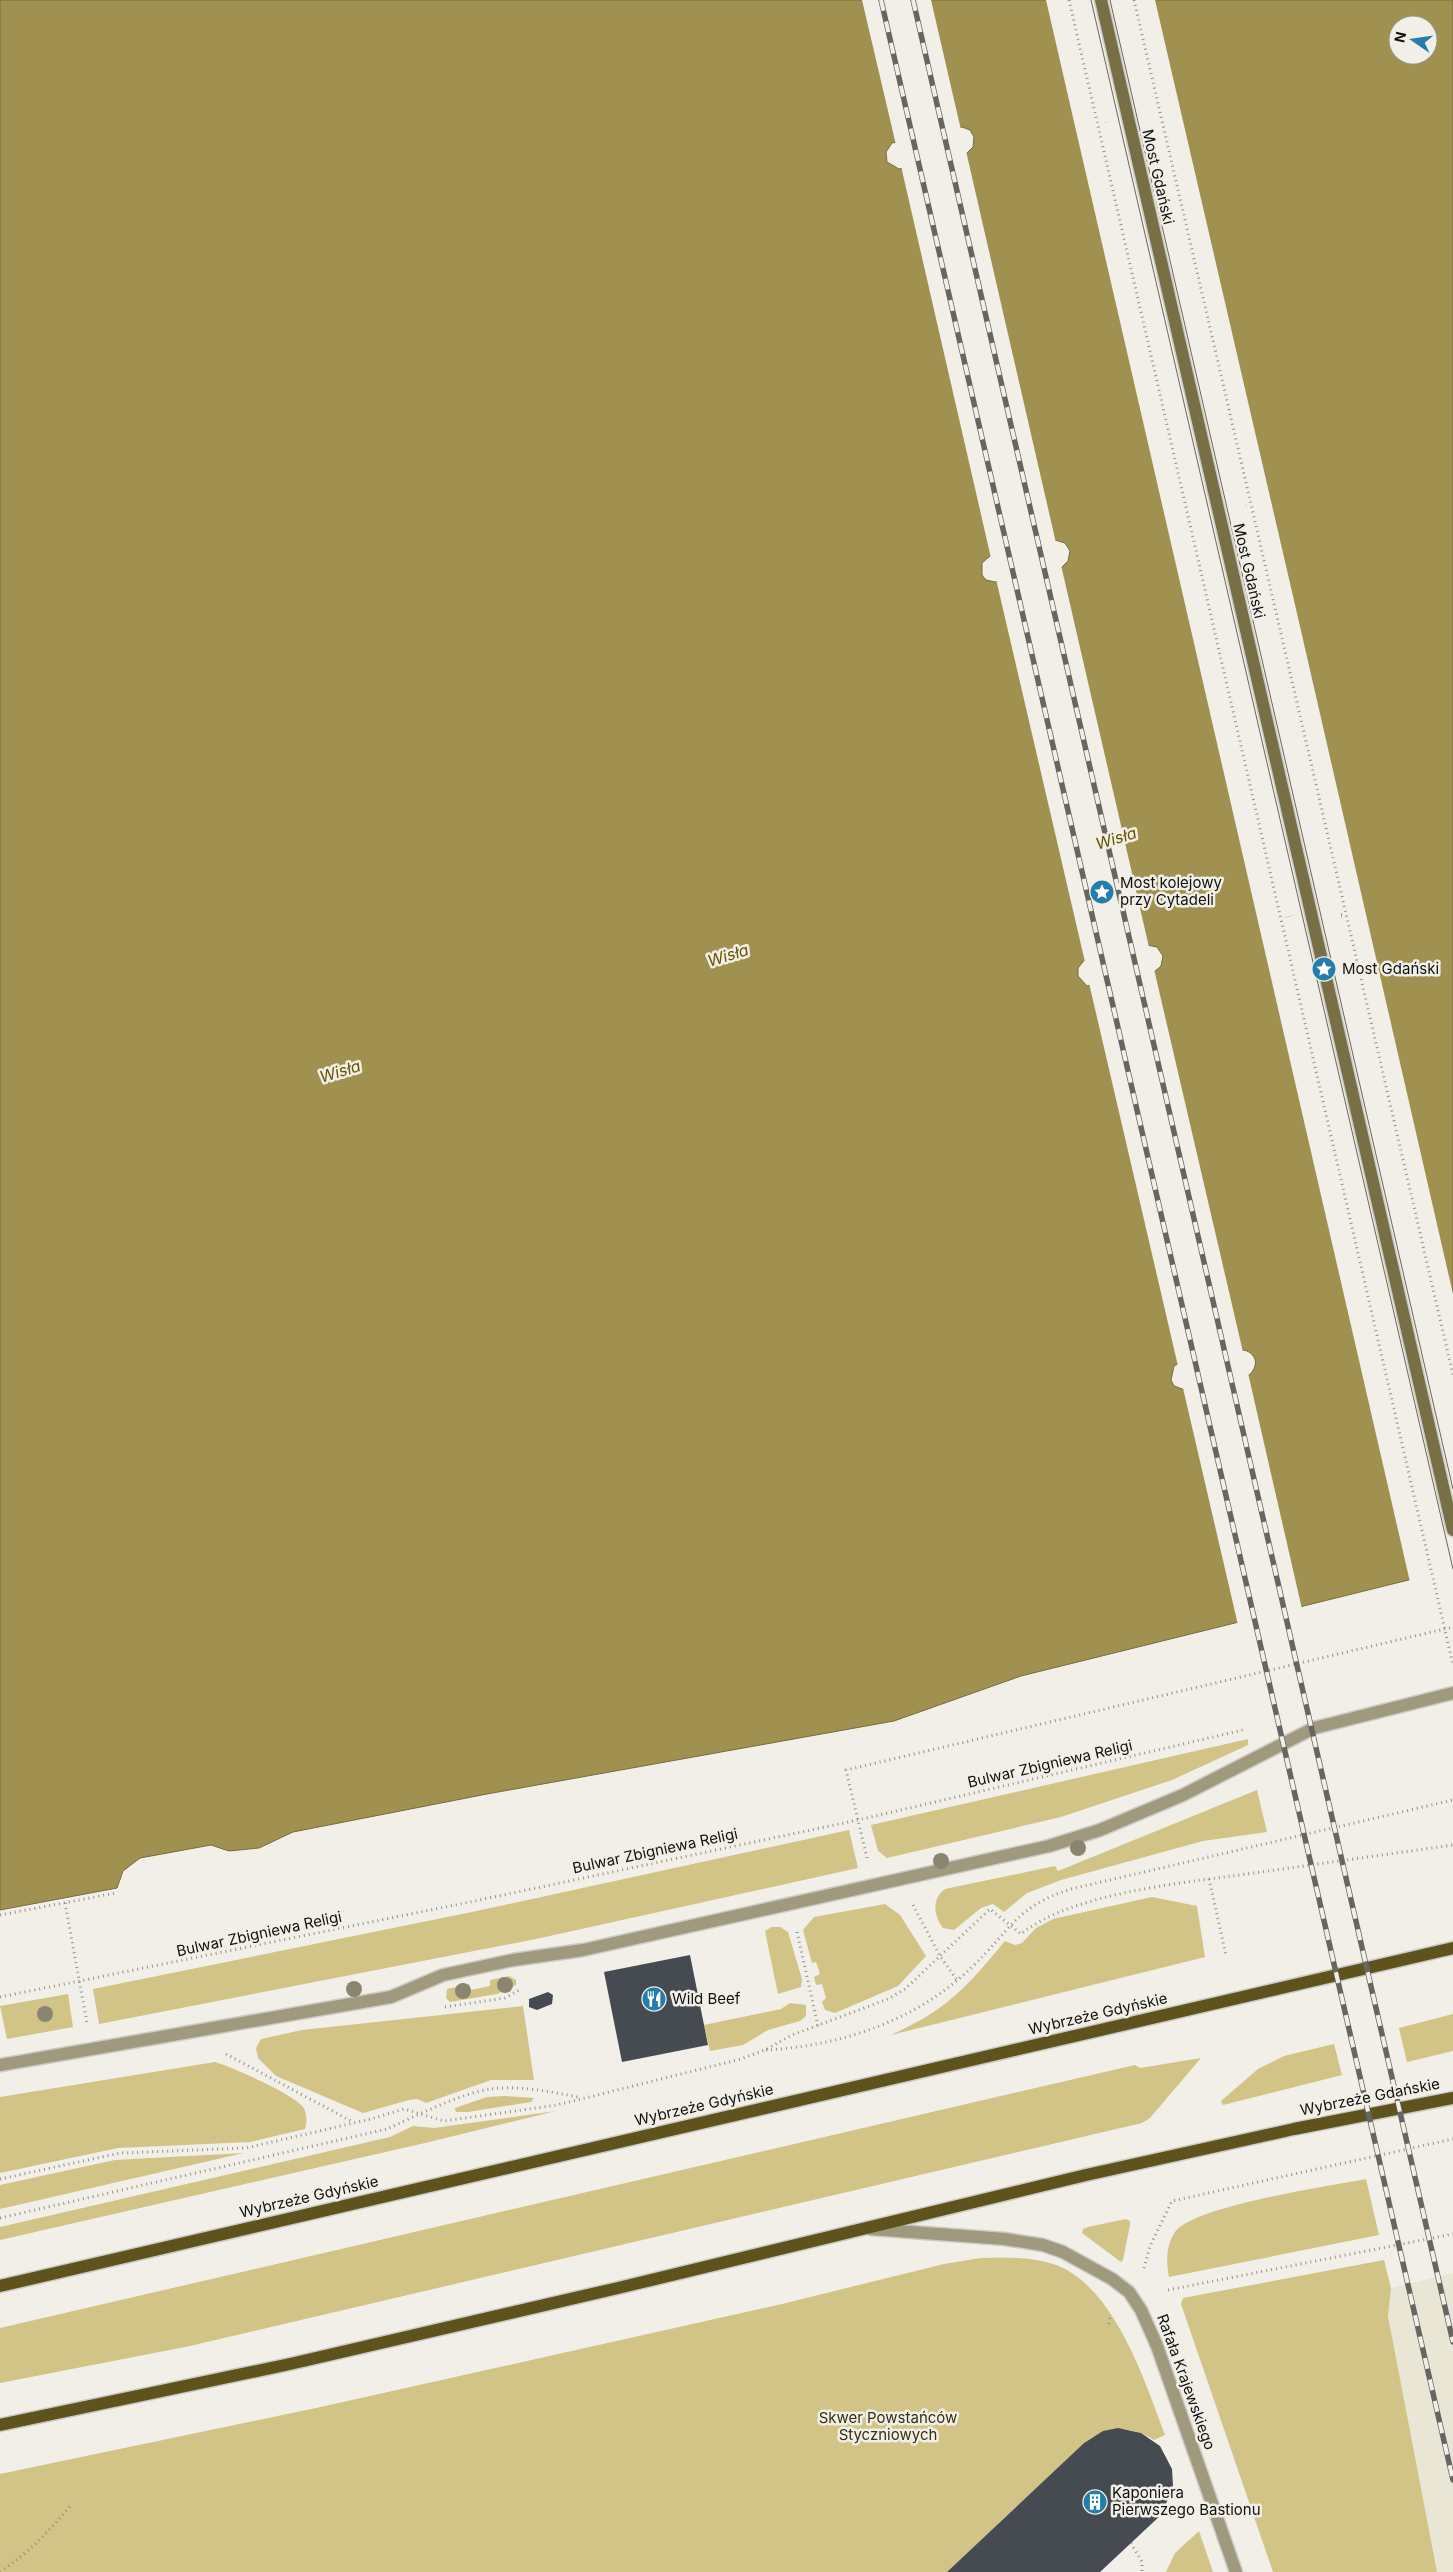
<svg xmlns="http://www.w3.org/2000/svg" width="1453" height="2572" font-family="Inter,sans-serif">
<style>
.built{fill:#e9e6d6}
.green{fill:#d2c386}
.water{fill:#a09151;stroke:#756b3d;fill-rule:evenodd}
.pier{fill:#f1efe7;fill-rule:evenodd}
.building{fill:#454b50}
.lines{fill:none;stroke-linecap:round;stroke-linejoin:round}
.pedestrian-casing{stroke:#cdcbc4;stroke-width:15}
.minor-casing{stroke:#cdcbc4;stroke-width:15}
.secondary-casing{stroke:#cdcbc4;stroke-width:15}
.primary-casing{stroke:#cdcbc4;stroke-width:15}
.path{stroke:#92918b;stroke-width:3;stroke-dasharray:1 4;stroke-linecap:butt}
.pedestrian{stroke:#9f997e;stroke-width:12}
.minor{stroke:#9f997e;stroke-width:12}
.secondary{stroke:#796f47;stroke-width:12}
.primary{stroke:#5e521d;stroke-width:12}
.tram{stroke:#666661;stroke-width:1}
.rail-casing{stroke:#666661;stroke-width:5.5}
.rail{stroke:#f1efe7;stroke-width:4;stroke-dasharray:11;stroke-linecap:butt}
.path-bridge{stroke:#92918b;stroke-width:3;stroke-dasharray:1 4;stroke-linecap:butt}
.tree{fill:#8a8571}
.labels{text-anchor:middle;stroke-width:5;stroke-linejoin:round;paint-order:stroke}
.street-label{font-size:15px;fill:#11110e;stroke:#f1efe7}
.poi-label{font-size:15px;fill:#11110e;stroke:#f1efe7;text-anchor:start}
.park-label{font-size:15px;fill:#352e10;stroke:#f1efe7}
.water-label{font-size:16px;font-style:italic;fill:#655500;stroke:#f1efe7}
</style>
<rect width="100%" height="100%" fill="#f1efe7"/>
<!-- built -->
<path class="built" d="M1453,2273v299h-16l-49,-256 3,-28z"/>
<!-- green -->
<path class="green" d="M1248,1739v6l-76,35 -111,37 -174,41 -9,-7 -7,-26z
M1257,1790l10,42 -64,9 -142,39 -34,13 -23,19 -11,-8 -12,4 -27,22 -11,-2c-9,-12 -12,-29 2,-39l110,-23 3,5z
M849,1830l9,38 -322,71 -437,85 -6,-35 379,-77z
M1152,1897l45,9 8,51 -314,78c57,-26 75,-47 114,-94l10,4 7,-2 14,-15 17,-9z
M885,1904l15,11 26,41 -28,30 -63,27 -10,-3 -3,-8 4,-4 -4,-14 -6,1 -2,-8 6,-3 -4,-12 -4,1 -9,-33 11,-13z
M772,1927h8l8,5 14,47 -1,8 -23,7 -13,-63z
M509,1976l7,4v5l-19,9 -47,8 -4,-4 1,-9 22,-5 2,6 19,-4v-6z
M68,1994l5,33 -66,12 -7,-33z
M790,2003l16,2v11l-6,5 -32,9 -25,15 -33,6 -6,-26 77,-16z
M523,2006l11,74h-43l-65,23 -9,-4 -8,1 -46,13 -87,-37 -18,-18 -2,-10 5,-9 41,-9z
M1453,2014v37l-46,11 -8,-34z
M1334,2044l8,31 -119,30 -2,-4 37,-32 26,-13z
M1201,2058l-51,60 -8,5 -952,223 -190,37v-55l1135,-263 5,3z
M215,2062c15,4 80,33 88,45 4,6 4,15 2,22l-55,13 -132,6 -118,25v-76z
M505,2096l29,2 -3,4 -63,10h-12l-1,-4 32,-11z
M556,2111l-131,32 -425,97v-13l390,-90 23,-11 21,2z
M244,2153l-244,56v-24l115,-25z
M1366,2179l13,56 -210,42c-3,-15 -3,-32 6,-45 19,-26 154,-46 191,-53z
M1126,2219l4,2v4l-7,35 -2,2 -39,-29 1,-4 5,-2z
M981,2258c24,0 49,-2 72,6 60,19 92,117 112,171l-11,5c-24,-16 -47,-13 -70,3l-137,129h-947v-98l316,-66 466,-104 162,-40z
M1384,2260l7,28 -3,28 49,256h-164l-92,-268 2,-6z
M1199,2531l14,41h-47l9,-19z"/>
<!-- water -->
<path class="water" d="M0,0h1453v1569l-432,107 -127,45 -407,73 -194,38 -34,16 -30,3 -18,-6 -71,13 -17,13 -6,17 -117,22zM1398,25h30v30h-30zM1149,92l9,11 -7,13 -57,9 -4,-1 -4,-12 9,-9zM962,127l8,3 4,7 -1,10 -7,7 -67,15 -12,-7 -1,-10 6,-9zM1242,499l8,12 -7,11 -46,11 -18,-4 -1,-12 13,-7zM1055,540l10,3 5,8 -2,10 -7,7 -66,14 -9,-2 -4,-5v-12l8,-7zM1330,904l11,5 2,14 -8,6 -54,9 -7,-5 2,-13zM1147,945l10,2 6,9 -2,10 -7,6 -67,14 -9,-10v-8l8,-10zM1427,1310l13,7 -6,16 -51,12 -14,-3 -4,-9 10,-12zM1244,1350c14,4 15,17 4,26l-63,14 -11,-4 -3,-6 3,-14 5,-3z"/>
<!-- pier -->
<path class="pier" d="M862,0h69l30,130 -65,15z
M1046,0h109l144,622 154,672v277l-43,11zM1146,94l7,3 2,6 -5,10 -47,10 -14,-3 1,-10 6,-4zM1239,501l6,3 3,7 -6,9 -45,11 -11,-1 -6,-6 2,-7 6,-4zM1330,907l7,2 5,5v6l-5,5 -49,11h-6l-6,-4v-9l11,-6zM1427,1312l10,6 -5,13 -50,11 -10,-1 -4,-4 2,-9 6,-4z
M966,151l90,392 -65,15 -90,-392z
M1061,565l88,382 -64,15 -89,-383z
M1154,969l89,383 -65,14 -89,-383z
M1248,1373l54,236 -64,16 -55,-237z"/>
<!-- building -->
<path class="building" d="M690,1955l18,90 -86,17 -18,-90z
M548,1992l5,3 -1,9 -15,6 -8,-3v-8z
M1118,2428l23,5 19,13 12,23 1,17 -11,28 -62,58h-153l137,-129 19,-12z"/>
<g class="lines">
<defs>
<path id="pedestrian" d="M0,2065l391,-68 52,-22 70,-15 70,-10 466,-104 51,-16 83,-35 131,-67 139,-35"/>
<path id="minor" d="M871,2229l134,10 38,6 20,7 49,27 17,13 12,18 16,36 79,226"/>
<path id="secondary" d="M1101,0l352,1530"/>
<path id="primary" d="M0,2286l1453,-338
M0,2425l290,-61 328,-76 468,-113 208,-46 159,-31"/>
</defs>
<!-- pedestrian casing -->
<use href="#pedestrian" class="pedestrian-casing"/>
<!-- minor casing -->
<use href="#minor" class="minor-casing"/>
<!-- secondary casing -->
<use href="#secondary" class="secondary-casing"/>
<!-- primary casing -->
<use href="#primary" class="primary-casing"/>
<!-- path -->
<path class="path" d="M1134,0l319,1375
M867,1858l-21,-88 607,-143
M1209,1879l17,76
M65,1903l22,120
M913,1905l27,51 17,24
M0,1915l116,-22
M797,1932l21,94
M0,1997l470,-95 388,-82 385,-90
M445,2007l60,-9 16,-9
M766,2050c75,-4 152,-30 206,-83 39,-37 43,-60 99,-78l382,-89
M226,2054l127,68
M0,2179l120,-26 126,-5 125,-29 33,-10 40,12 113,-16 184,-46 24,-9 27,-15 96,-36 17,-10 85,-80 31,25c53,-43 172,-52 240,-62 64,-9 128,-18 192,-27
M0,2218l387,-89c26,-12 77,-37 104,-40 29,-4 59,3 87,8
M1144,2268l6,-22 22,-45 281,-62
M1168,2290l285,-56
M1109,2324l1,-7
M1131,2543l11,19v10
M0,2572c28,-19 49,-40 70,-66"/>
<!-- pedestrian -->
<use href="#pedestrian" class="pedestrian"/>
<!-- minor -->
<use href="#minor" class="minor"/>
<!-- secondary -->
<use href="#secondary" class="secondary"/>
<!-- primary -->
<use href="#primary" class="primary"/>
<!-- tram -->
<path class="tram" d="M1091,0l362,1569
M1110,0l343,1489"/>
<defs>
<path id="rail" d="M881,0l572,2480
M913,0l540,2342"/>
</defs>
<!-- rail casing -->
<use href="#rail" class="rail-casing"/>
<!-- rail -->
<use href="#rail" class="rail"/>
<!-- path-bridge -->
<path class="path-bridge" d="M1069,0l384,1665"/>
</g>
<!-- trees -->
<g class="tree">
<circle cx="1078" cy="1848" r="8"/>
<circle cx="941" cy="1861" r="8"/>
<circle cx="505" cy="1985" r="8"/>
<circle cx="354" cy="1989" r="8"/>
<circle cx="463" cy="1991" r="8"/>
<circle cx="45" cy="2014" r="8"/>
</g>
<!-- icons -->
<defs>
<symbol id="sight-disc" viewBox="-11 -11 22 22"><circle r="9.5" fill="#247dab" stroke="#f1efe7"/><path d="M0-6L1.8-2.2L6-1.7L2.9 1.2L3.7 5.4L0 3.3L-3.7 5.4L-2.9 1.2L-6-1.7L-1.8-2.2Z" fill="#fff"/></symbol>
<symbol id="restaurant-disc" viewBox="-11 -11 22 22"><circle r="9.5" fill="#247dab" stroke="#f1efe7"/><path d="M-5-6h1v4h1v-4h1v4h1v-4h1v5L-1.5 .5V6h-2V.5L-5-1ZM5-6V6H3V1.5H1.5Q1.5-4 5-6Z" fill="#fff"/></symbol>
<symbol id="building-disc" viewBox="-11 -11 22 22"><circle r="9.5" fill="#247dab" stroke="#f1efe7"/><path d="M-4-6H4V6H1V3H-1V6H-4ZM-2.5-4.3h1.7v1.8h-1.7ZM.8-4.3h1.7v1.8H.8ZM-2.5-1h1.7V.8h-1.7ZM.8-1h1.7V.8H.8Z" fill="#fff"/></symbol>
</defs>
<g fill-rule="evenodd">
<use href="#sight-disc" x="1088" y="878" width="28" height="28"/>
<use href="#sight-disc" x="1310" y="955" width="28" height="28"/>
<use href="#restaurant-disc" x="640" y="1985" width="28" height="28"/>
<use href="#building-disc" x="1081" y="2488" width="28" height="28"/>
</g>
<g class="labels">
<!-- street labels -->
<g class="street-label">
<text transform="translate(1158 177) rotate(77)" y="5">Most Gdański</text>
<text transform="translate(1249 571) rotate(77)" y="5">Most Gdański</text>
<text transform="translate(1050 1764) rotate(-13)" y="5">Bulwar Zbigniewa Religi</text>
<text transform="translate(655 1851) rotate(-12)" y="5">Bulwar Zbigniewa Religi</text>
<text transform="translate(259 1934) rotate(-12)" y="5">Bulwar Zbigniewa Religi</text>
<text transform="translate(1098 2014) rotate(-13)" y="5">Wybrzeże Gdyńskie</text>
<text transform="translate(1370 2097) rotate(-11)" y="5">Wybrzeże Gdańskie</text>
<text transform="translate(704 2105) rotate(-13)" y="5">Wybrzeże Gdyńskie</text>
<text transform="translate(309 2197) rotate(-13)" y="5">Wybrzeże Gdyńskie</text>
<text transform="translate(1186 2382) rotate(70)" y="5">Rafała Krajewskiego</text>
</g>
<!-- poi labels -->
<g class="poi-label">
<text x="1120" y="888">Most kolejowy<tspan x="1120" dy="17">przy Cytadeli</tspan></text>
<text x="1342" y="974">Most Gdański</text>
<text x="672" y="2004">Wild Beef</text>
<text x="1112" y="2498">Kaponiera<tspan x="1112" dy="17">Pierwszego Bastionu</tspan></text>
</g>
<!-- park labels -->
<g class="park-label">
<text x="888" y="2423">Skwer Powstańców<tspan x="888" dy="17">Styczniowych</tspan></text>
</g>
<!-- water labels -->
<g class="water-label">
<text transform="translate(1116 838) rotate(-17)" y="6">Wisła</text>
<text transform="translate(728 955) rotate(-17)" y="6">Wisła</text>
<text transform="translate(340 1071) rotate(-17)" y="6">Wisła</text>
</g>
</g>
<!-- north arrow -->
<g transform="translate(1413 40) rotate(283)"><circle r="24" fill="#f1efe7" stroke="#979690"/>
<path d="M0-4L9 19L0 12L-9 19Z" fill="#247dab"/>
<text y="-8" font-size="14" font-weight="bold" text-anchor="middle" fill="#11110e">N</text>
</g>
</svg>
